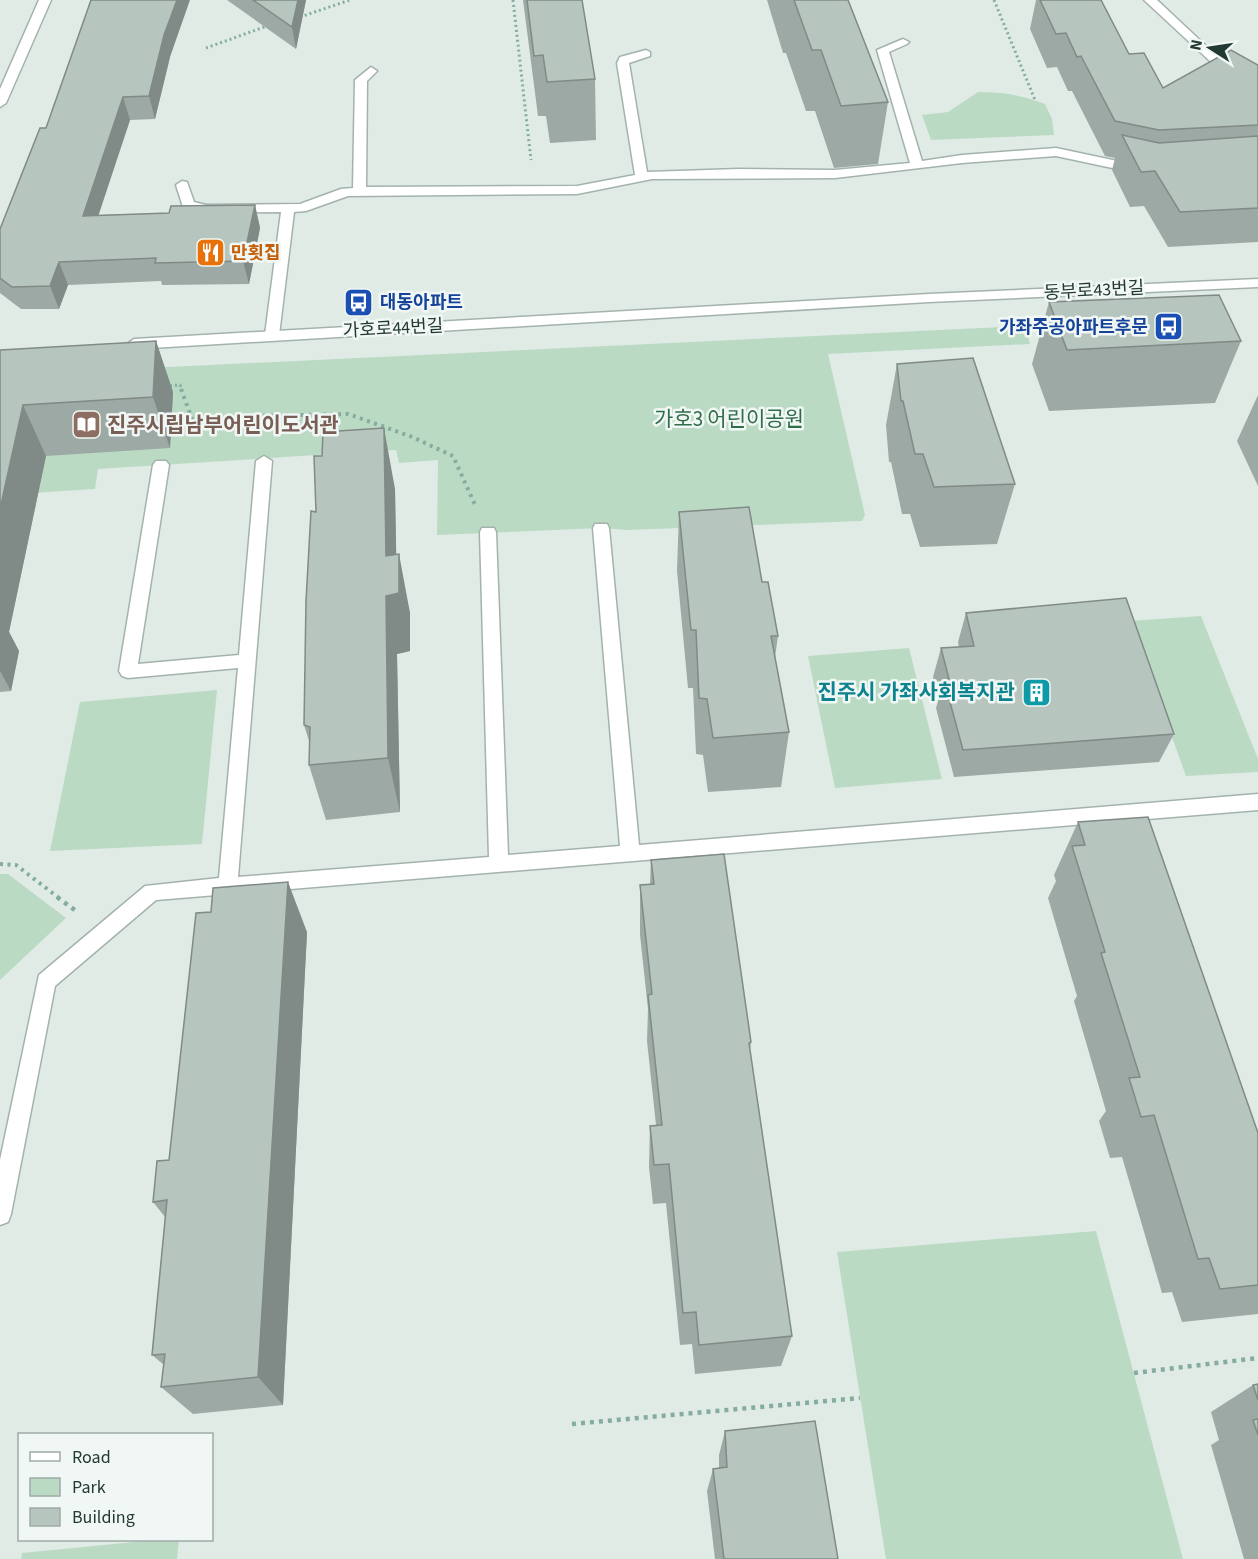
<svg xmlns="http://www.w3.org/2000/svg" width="1258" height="1559" font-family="'Source Sans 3','Noto Sans KR',sans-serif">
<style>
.green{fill:#bbdac4}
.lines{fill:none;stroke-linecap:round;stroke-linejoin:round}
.service-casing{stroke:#a4b2ad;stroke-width:3}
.minor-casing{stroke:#a4b2ad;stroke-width:3}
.tertiary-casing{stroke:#a4b2ad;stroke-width:3}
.path-far2{stroke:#84aca0;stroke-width:3;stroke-dasharray:2 3;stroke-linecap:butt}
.path-far1{stroke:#84aca0;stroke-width:4;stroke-dasharray:3 4.5;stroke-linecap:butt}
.path{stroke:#84aca0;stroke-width:4.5;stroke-dasharray:4 5;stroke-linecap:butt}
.service{fill:#fff;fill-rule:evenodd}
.minor{fill:#fff;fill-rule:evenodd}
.tertiary{fill:#fff;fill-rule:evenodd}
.wall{fill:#9da9a4}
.shaded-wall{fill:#808a86}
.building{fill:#b7c5bf;stroke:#808a86;stroke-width:1.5}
.labels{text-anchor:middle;stroke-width:5;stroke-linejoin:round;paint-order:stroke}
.far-food-label{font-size:18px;font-weight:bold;fill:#c56008;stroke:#f1f7f4;text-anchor:start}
.far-street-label{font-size:18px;fill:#233a34;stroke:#f1f7f4}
.far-transit-label{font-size:18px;font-weight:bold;fill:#164399;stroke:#f1f7f4;text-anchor:start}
.park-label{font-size:21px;fill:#306e49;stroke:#f1f7f4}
.education-label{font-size:21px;font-weight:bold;fill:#785e54;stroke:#f1f7f4;text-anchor:start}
.culture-label{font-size:21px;font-weight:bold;fill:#0d838f;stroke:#f1f7f4;text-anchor:end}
</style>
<rect width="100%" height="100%" fill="#e1ebe6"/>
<!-- green -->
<path class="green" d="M978,92c24,0 44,3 67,12l7,15 2,16 -123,5 -9,-25 26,-3z
M1025,326l5,18 -202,10 37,161 -3,6 -234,9 -27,-2 -164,7 1,-75 -39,3 -3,-13 -298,19 -3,20 -95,6v-111l22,-10z
M1201,616l57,143v13l-72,4 -56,-155z
M909,648l33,131 -107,9 -27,-132z
M217,690l-15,154 -152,7 30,-149z
M0,874h8l58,44 -66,62z
M1096,1231l87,328h-297l-49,-307z
M155,1540h24l-2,19h-156l1,-6z"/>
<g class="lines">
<defs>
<path id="service" d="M903,39l6,3 -2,2 -18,8 33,109 40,-6 94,-7 80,17 6,4 -6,4 -80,-17 -94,7 -127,15 -183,1 -75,15 -229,2 -42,15 -12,1 -15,123 -7,5 -7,-5 16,-123 -75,1 -23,-6 -7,-22 6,-4 5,1 7,20 12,3 94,-1 41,-15 12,-1 2,-108 16,-13 6,4 -10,10 -1,106 211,-1 58,-11 -18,-112 3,-6 26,-7 4,2v4l-21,7 18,109 92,-3 96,1 75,-7 -33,-113z
M264,456l8,5 -34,416 251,-20 -9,-325 2,-4h12l2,4 12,323 112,-9 -27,-318 2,-4h12l2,4 30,317 619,-51v16l-1102,90 -101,86 -44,228 -3,8 -8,3v-65l39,-185 106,-89 74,-8 19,-210 -110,10 -6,-2 -3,-5 34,-206 3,-4h10l3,4 -31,199 101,-9 17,-194z"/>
<path id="minor" d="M1144,0h13l63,59 38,22v9l-46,-27z"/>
<path id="tertiary" d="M39,0h12l-45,103 -6,4v-18z
M1258,279v8l-329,15 -795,47 -7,-5 7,-5 795,-45z"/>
</defs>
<!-- service casing -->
<use href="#service" class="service-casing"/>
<!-- minor casing -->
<use href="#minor" class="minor-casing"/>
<!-- tertiary casing -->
<use href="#tertiary" class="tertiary-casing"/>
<!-- path-far2 -->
<path class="path-far2" d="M513,0l18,160
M994,0l41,100
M300,17l50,-17
M206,48l61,-22
M165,386l15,-1 2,6"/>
<!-- path-far1 -->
<path class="path-far1" d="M181,389l15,41 58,-14 94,-2 62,22 43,20 23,51
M0,864l16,1 43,33"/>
<!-- path -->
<path class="path" d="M57,897l19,14
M1134,1373l124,-15
M572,1424l288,-26"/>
<!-- service -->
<use href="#service" class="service"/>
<!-- minor -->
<use href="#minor" class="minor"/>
<!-- tertiary -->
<use href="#tertiary" class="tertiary"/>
</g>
<!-- wall -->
<path class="wall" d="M227,0h79l-10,49z
M523,0h59l13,79 1,61 -46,3 -4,-27h-8z
M767,0h81l40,102 -10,62 -44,4 -19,-57h-9l-20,-58h-3z
M1036,0h65l28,54 34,34 95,-23v177l-90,5 -24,-41 -14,1 -18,-37 3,-12 -10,-2 -33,-65h-4l-11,-24 -10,1 -17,-39z
M170,57l-15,62 -25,1 -32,95 71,-2 86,-8 5,23 -11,56 -87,1 -1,-4 -93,4 -9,24h-38l-21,-16v-64l46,-101z
M1049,302l192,39 -26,62 -166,8 -17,-47z
M156,341l17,51 -3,56 -124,8 -37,176 10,19 -8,40 -11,1v-342z
M897,364l118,120 -18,60 -77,3 -10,-33h-8l-11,-52h-2l-3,-37z
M1258,395v91l-21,-45z
M395,489l1,66 14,58v38l-13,3 3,158 -74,8 -17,-55 1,-21 -6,-19z
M679,512l83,70 16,54 -3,21 14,75 -8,55 -73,5 -5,-37 -7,-1 -3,-66h-5l-11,-117z
M966,613l208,121 -15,28 -205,15 -18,-69 3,-10 -6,-21 8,-29 18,-1 -1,-5z
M1078,822l180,311v181l-76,8 -10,-30 -10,1 -40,-136 -12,1 -11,-37 7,-10 -32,-110 3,-5 -29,-98 8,-17 -2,-6z
M651,860l100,182 -1,8 42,286 -11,30 -86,8 -3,-30 -12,1 -14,-142 -13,1 -4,-37 1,-41 6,-1 -9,-84 1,-32 -8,-74v-50l10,-1z
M307,932l-24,473 -90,9 -32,-27 3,-22 -12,-10 13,-138 -12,-15 16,-42z
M1258,1384v175h-14l-33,-114 8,-5 -8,-28 42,-27z
M725,1431l113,128h-123l-8,-68 6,-22 6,-1v-13z"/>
<!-- shaded-wall -->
<path class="shaded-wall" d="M177,0h13l-20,57 -15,62 -6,-23 15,-61z
M298,0h8l-10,49 -4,-22z
M123,97l7,23 -39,118 -8,-22z
M255,205l5,23 -11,56 -6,-23z
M59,262l9,23 -9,24 -9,-23z
M156,341l17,51 -3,56 -17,-51z
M23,405l23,51 -37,176 10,19 -8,40 -11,-20v-162z
M384,428l11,61 2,104 2,-39 11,59v38l-13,3 3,158 -12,-54z
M288,882l19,50 -24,473 -25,-28z"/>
<!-- building -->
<path class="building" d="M91,0h86l-13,35 -15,61 -26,1 -40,119 86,-3 2,-7 84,-1 -12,56 -88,2 1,-5 -97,4 -9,24 -38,1 -12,-9v-49l40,-101h6z
M253,0h45l-6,27z
M527,0h55l13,79 -48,3 -4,-27 -9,1z
M794,0h54l40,102 -47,4 -20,-56h-9z
M1040,0h61l28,54 15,-1 19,35 68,-38 27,15v60l-99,5 -44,-9 -34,-65 -4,1 -11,-24 -10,1z
M1122,135l37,8 99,-7v72l-78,4 -25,-41 -14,1z
M1219,295l22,46 -174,9 -18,-48z
M156,341l-3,56 -130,8 -23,104v-159z
M973,358l42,126 -81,3 -11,-33h-8l-12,-53h-2l-4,-37z
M384,428l2,128 13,-2v39l-13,3 2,162 -79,7 1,-38 -6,-2 2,-124 5,-90 5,1 -2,-56h8l1,-24z
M749,507l13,75h6l10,54h-7l18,96 -76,6 -6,-39 -8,-1 -3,-68h-5l-12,-118z
M1126,598l48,136 -211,16 -19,-70 5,-1 -8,-31 33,-2 -8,-33z
M1148,817l110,316v152l-38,4 -11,-31 -11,1 -44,-144 -13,2 -12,-39 11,-1 -39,-124 4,-1 -33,-106 13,-1 -7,-23z
M724,854l27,188 -2,1 43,293 -93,9 -3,-33 -13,1 -14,-149 -15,1 -4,-39 12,-1 -14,-130 4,-1 -12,-109 14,-1 -3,-24z
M288,882l-30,495 -97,10 4,-33 -13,1 15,-155 -14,2 4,-41 12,-1 27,-247 15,-1 2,-24z
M1258,1384v16l-5,-15z
M1258,1419v16l-5,-15z
M815,1421l23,138h-114l-11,-90 14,-2 -2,-36z"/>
<!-- icons -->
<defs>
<symbol id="restaurant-square" viewBox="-11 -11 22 22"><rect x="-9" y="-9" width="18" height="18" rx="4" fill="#e8710a" stroke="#f1f7f4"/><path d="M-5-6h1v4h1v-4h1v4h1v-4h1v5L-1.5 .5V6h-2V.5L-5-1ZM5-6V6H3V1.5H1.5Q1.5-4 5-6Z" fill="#fff"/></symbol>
<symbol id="bus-square" viewBox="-11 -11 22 22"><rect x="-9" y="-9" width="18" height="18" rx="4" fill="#1a4fb4" stroke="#f1f7f4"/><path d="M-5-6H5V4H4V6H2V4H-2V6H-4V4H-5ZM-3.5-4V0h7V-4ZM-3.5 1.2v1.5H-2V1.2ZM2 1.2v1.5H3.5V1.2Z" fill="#fff"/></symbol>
<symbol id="library-square" viewBox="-11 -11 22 22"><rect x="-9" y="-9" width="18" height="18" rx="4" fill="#8d6e63" stroke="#f1f7f4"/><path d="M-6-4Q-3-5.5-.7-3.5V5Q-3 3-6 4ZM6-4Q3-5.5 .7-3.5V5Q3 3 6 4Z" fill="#fff"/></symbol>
<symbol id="building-square" viewBox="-11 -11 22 22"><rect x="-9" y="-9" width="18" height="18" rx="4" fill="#0f9aa8" stroke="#f1f7f4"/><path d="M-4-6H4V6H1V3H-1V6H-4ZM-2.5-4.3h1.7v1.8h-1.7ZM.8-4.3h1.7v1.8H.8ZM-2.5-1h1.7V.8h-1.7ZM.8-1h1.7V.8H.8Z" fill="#fff"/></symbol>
</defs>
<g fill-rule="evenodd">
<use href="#restaurant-square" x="194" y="236" width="33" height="33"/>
<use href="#bus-square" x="342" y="286" width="33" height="33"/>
<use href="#bus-square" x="1152" y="310" width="33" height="33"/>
<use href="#library-square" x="70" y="408" width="33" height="33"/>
<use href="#building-square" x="1020" y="676" width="33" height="33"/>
</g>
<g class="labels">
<!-- far-food labels -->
<g class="far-food-label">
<text x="231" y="259">만횟집</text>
</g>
<!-- far-street labels -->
<g class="far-street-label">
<text transform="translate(1094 290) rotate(-3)" y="6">동부로43번길</text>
<text transform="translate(393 328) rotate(-3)" y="6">가호로44번길</text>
</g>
<!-- far-transit labels -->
<g class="far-transit-label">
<text x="380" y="308">대동아파트</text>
<text x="1148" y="333" text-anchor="end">가좌주공아파트후문</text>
</g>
<!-- park labels -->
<g class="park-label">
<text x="729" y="426">가호3 어린이공원</text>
</g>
<!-- education labels -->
<g class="education-label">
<text x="107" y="432">진주시립남부어린이도서관</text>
</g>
<!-- culture labels -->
<g class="culture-label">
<text x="1015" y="699">진주시 가좌사회복지관</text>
</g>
</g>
<!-- legend -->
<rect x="18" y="1433" width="195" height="108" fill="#f1f7f4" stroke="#9faba7" stroke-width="1.5"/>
<rect x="30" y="1452" width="30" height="9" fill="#ffffff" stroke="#9faba7" stroke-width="1.5"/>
<text x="72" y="1463" font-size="18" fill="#233a34">Road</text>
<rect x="30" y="1478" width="30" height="18" fill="#bbdac4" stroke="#9faba7" stroke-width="1.5"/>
<text x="72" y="1493" font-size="18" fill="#233a34">Park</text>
<rect x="30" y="1508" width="30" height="18" fill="#b7c5bf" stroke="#9faba7" stroke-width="1.5"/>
<text x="72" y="1523" font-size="18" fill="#233a34">Building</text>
<!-- north arrow -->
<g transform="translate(1210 48) rotate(282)" stroke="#f1f7f4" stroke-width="4.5" paint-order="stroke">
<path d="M0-4.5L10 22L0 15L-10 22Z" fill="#233a34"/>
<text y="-9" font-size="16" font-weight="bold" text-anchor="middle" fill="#233a34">N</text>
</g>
</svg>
